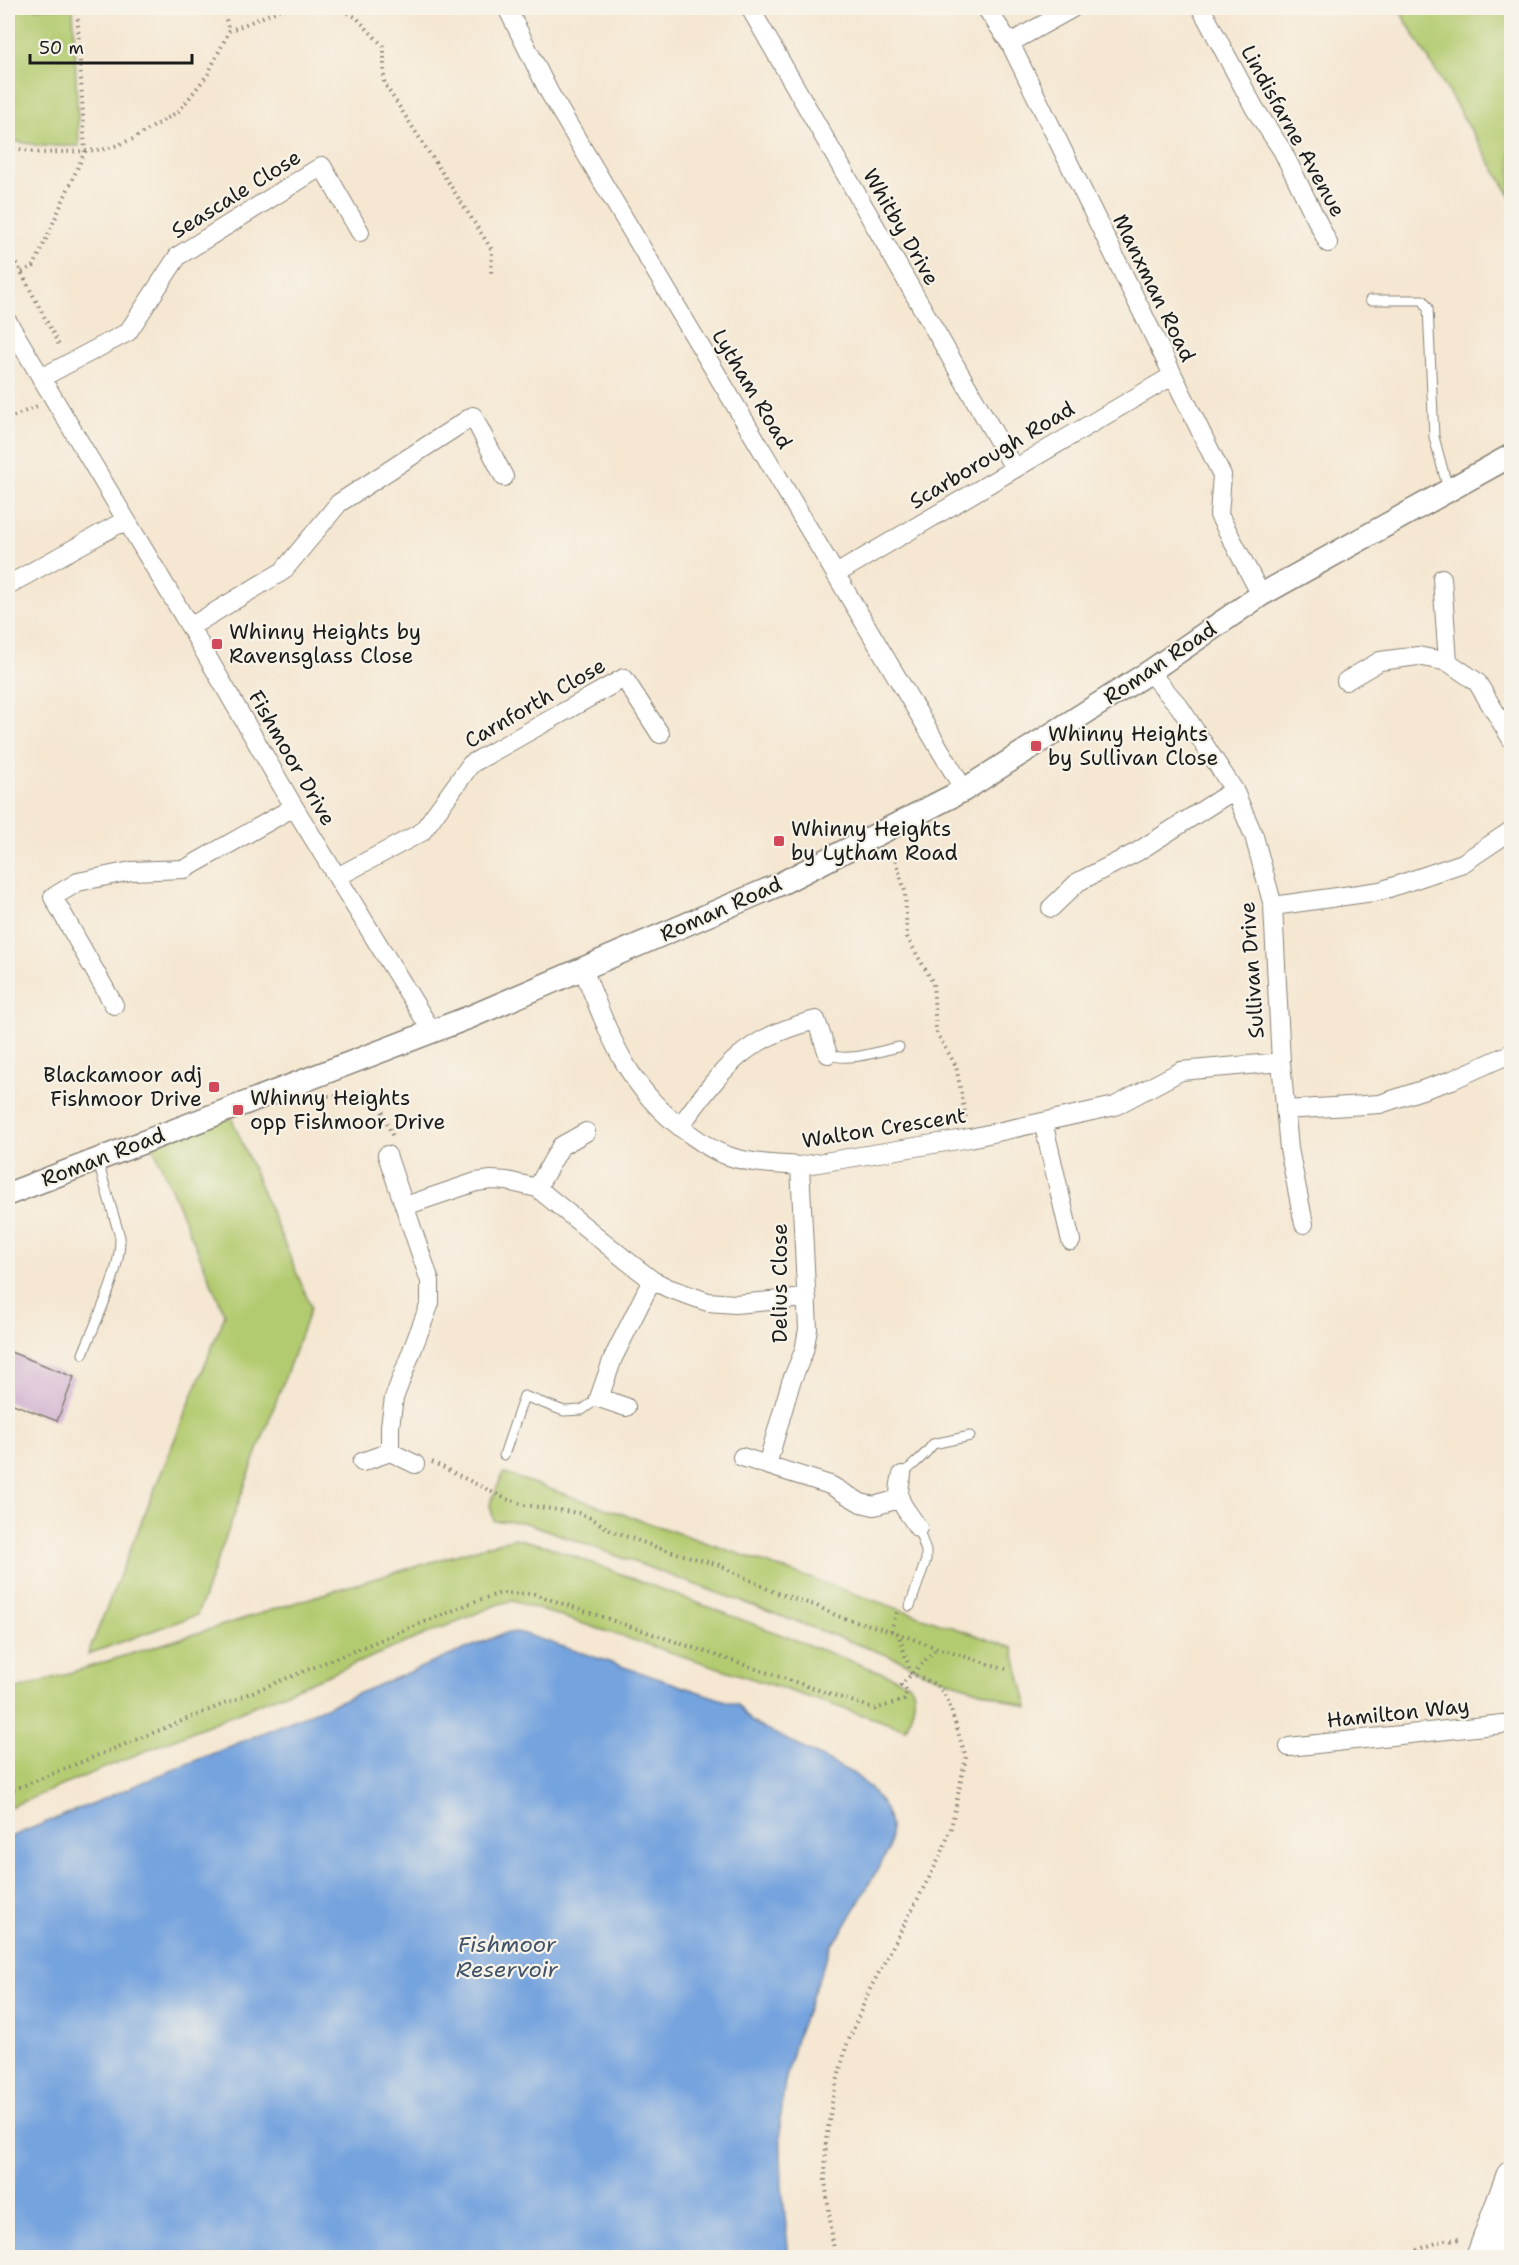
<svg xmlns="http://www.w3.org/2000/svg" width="1519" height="2265" font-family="'Shantell Sans',sans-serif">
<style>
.green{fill:#b3cb6f;stroke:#687446;stroke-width:1.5}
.water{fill:#74a3de;stroke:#48607d;stroke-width:1.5}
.building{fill:#cdabcf}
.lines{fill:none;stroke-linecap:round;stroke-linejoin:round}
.service-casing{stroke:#888277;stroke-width:11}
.minor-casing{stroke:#888277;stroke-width:20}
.tertiary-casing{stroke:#888277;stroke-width:25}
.trunk-casing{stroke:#888277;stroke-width:34}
.path{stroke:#888277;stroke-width:4;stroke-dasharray:1.5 4.5;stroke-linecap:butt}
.service{stroke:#fff;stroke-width:9}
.minor{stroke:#fff;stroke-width:18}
.tertiary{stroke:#fff;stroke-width:22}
.trunk{stroke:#fff;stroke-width:32}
.poi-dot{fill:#d1495b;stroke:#f7f3e8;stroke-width:2}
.labels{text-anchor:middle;stroke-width:4.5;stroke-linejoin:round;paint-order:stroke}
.street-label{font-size:21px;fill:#1c1c1c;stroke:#f7f3e8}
.poi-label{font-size:21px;fill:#1c1c1c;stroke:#f7f3e8;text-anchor:start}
.water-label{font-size:22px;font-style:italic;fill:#3f526a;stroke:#f7f3e8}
</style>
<rect width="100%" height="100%" fill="#f7f3e8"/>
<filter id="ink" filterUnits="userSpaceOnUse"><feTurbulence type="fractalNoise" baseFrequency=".0167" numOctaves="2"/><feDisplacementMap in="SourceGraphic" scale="12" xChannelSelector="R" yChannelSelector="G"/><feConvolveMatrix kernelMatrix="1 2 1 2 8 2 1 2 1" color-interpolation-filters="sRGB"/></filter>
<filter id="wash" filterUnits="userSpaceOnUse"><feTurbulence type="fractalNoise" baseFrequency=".008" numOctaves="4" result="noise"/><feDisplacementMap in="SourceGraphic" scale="24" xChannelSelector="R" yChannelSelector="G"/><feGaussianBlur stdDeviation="1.35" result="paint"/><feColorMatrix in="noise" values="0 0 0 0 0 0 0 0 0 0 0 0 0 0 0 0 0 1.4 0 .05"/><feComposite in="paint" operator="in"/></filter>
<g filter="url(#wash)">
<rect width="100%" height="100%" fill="#f5e7d2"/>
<!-- green -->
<path class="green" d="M11,8h62l6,138h-37l-34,-6v-126z
M1398,8h113v189z
M230,1114l81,193 -114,308 -109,39 137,-339 -73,-171z
M503,1473l510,175 15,59 -105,-35 -20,-11 -359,-132 -21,-7 -29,-1 -4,-16z
M514,1538l33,8 362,137c11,13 2,31 -3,46l-393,-128 -14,3 -491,204v-116l341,-106z"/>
<!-- water -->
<path class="water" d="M515,1632l7,1 216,72 14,17 102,52c26,21 43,43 34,77l-48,84 -9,10 -36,97 -10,40 -5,34 2,70 7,71h-781v-419l494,-204z"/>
<g id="blocks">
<!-- building -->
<path class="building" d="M8,1351l66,26 -17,44 -49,-19z"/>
</g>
</g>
<g filter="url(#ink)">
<use href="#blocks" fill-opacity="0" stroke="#888277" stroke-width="1.5"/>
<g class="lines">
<defs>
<path id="service" d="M1370,300h53l5,8 6,129 14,52
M828,1054c21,9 49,-3 71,-7
M83,1354c13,-34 38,-81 37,-117l-23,-78
M504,1455l20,-59 40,15 18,-1 17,-12
M902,1475c11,-11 22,-18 31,-31l37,-8
M910,1606l16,-46v-9l-8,-23"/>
<path id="minor" d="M507,8l42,84 415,698
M750,8l264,460
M986,8l24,35 212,432 -3,40 42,80
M1201,8l54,101 27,41 46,93
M1010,43l63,-35
M8,322l182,305 104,180 137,223
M41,378l87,-46 50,-76 144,-90 38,66
M836,574l336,-198
M1442,578l6,84
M8,585l116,-64
M190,627l93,-56 56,-68 134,-87 31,61
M1149,672l30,34 55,84 20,46 19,70 8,156 8,87 15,75
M1346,681l34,-20 38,-5 30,6 29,20 35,58
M337,877l85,-45 49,-68 153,-86 36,56
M1273,906l107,-15 83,-28 49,-33
M1051,908l27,-26 59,-30 97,-62
M583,969c27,66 42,116 101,161 12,8 25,19 39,24 24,10 52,10 77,12l170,-28 145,-32 66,-35 100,-9
M114,1005l-61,-108 25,-15 53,-11 54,-2 109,-62
M1285,1110l95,-6 72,-24 60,-27
M1043,1122l28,119
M680,1126c43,-57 62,-88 136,-106l12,34
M387,1155l43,126v22l-36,95 -4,28v26
M537,1188l24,-42 25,-14
M405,1206l71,-24 15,-2 16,1 30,7 89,72 26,20 16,8 40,14 27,2 72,-6
M626,1407l-27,-9 14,-40 39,-78
M742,1457l88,28 31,18 13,3 25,-7
M362,1462l28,-10 25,12
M767,1465l24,-83 13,-31 4,-22 -8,-163
M902,1475c-8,29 2,29 16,53
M1289,1747l223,-24"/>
<path id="tertiary" d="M8,1194l462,-177 308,-132 186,-95 185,-118 112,-77 251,-140"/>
<path id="trunk" d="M1482,2258l30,-81"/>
</defs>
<!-- service casing -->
<use href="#service" class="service-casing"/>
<!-- minor casing -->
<use href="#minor" class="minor-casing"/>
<!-- tertiary casing -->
<use href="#tertiary" class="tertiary-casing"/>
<!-- trunk casing -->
<use href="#trunk" class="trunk-casing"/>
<!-- path -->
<path class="path" d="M223,8l6,23
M337,8l19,9 28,30v36l108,167 -1,27
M8,147l33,6 44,-2 22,-2 26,-10 46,-28 29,-37 21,-43 53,-22 17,-1
M8,247l52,100
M22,272l12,-6 51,-115 -8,-143
M8,419l29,-13
M892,849l13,42 2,46 26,46 3,49 20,34 10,53
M328,1096l20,1 22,-4 6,3 17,41
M432,1462l74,37 19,6 53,8 15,6 18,12 48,17 60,17 55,27 43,14 20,10 54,15 46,17 69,21
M891,1631l6,-20
M8,1792l468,-191 25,-8 33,1 341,115 29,-9 3,-10 -6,-5 36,-37
M1417,2250l28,-10 18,-1
M835,2258l-10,-78 1,-40 7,-43 13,-50 23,-56 72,-136 10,-27 15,-71 -19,-59 -10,-13 -26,-12 -13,-40"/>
<!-- service -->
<use href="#service" class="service"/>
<!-- minor -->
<use href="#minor" class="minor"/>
<!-- tertiary -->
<use href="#tertiary" class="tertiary"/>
<!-- trunk -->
<use href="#trunk" class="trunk"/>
</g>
</g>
<!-- markers -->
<g class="poi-dot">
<rect x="211" y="638" width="12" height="12" rx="3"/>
<rect x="1030" y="740" width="12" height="12" rx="3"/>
<rect x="773" y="835" width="12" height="12" rx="3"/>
<rect x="208" y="1081" width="12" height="12" rx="3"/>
<rect x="232" y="1104" width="12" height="12" rx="3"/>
</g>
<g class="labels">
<!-- street labels -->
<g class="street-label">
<text transform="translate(1293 131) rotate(61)" y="7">Lindisfarne Avenue</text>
<text transform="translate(236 194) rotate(-32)" y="7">Seascale Close</text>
<text transform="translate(901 227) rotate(60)" y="7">Whitby Drive</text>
<text transform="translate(1154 288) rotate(64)" y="7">Manxman Road</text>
<text transform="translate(752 389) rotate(59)" y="7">Lytham Road</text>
<text transform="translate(992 455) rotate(-31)" y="7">Scarborough Road</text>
<text transform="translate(1160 663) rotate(-34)" y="7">Roman Road</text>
<text transform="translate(535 703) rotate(-30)" y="7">Carnforth Close</text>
<text transform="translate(292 758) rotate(60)" y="7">Fishmoor Drive</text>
<text transform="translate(721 909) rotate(-24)" y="7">Roman Road</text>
<text transform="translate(1252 970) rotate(-94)" y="7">Sullivan Drive</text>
<text transform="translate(884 1128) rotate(-9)" y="7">Walton Crescent</text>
<text transform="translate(103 1157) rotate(-21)" y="7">Roman Road</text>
<text transform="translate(780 1283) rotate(-90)" y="7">Delius Close</text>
<text transform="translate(1398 1713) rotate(-6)" y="7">Hamilton Way</text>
</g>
<!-- poi labels -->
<g class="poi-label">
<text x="229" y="639">Whinny Heights by<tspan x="229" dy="24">Ravensglass Close</tspan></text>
<text x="1048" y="741">Whinny Heights<tspan x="1048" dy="24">by Sullivan Close</tspan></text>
<text x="791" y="836">Whinny Heights<tspan x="791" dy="24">by Lytham Road</tspan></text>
<text x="202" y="1082" text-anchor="end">Blackamoor adj<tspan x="202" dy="24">Fishmoor Drive</tspan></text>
<text x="250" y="1105">Whinny Heights<tspan x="250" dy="24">opp Fishmoor Drive</tspan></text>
</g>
<!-- water labels -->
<g class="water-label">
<text x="507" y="1952">Fishmoor<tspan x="507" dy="25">Reservoir</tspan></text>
</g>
</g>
<!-- margin -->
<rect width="1519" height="2265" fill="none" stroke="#f7f3e8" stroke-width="30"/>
<!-- scale -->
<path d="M30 54v9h162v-9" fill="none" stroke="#1c1c1c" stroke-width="3"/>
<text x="39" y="54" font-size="18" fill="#1c1c1c" stroke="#f7f3e8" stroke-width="4.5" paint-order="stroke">50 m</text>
</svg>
